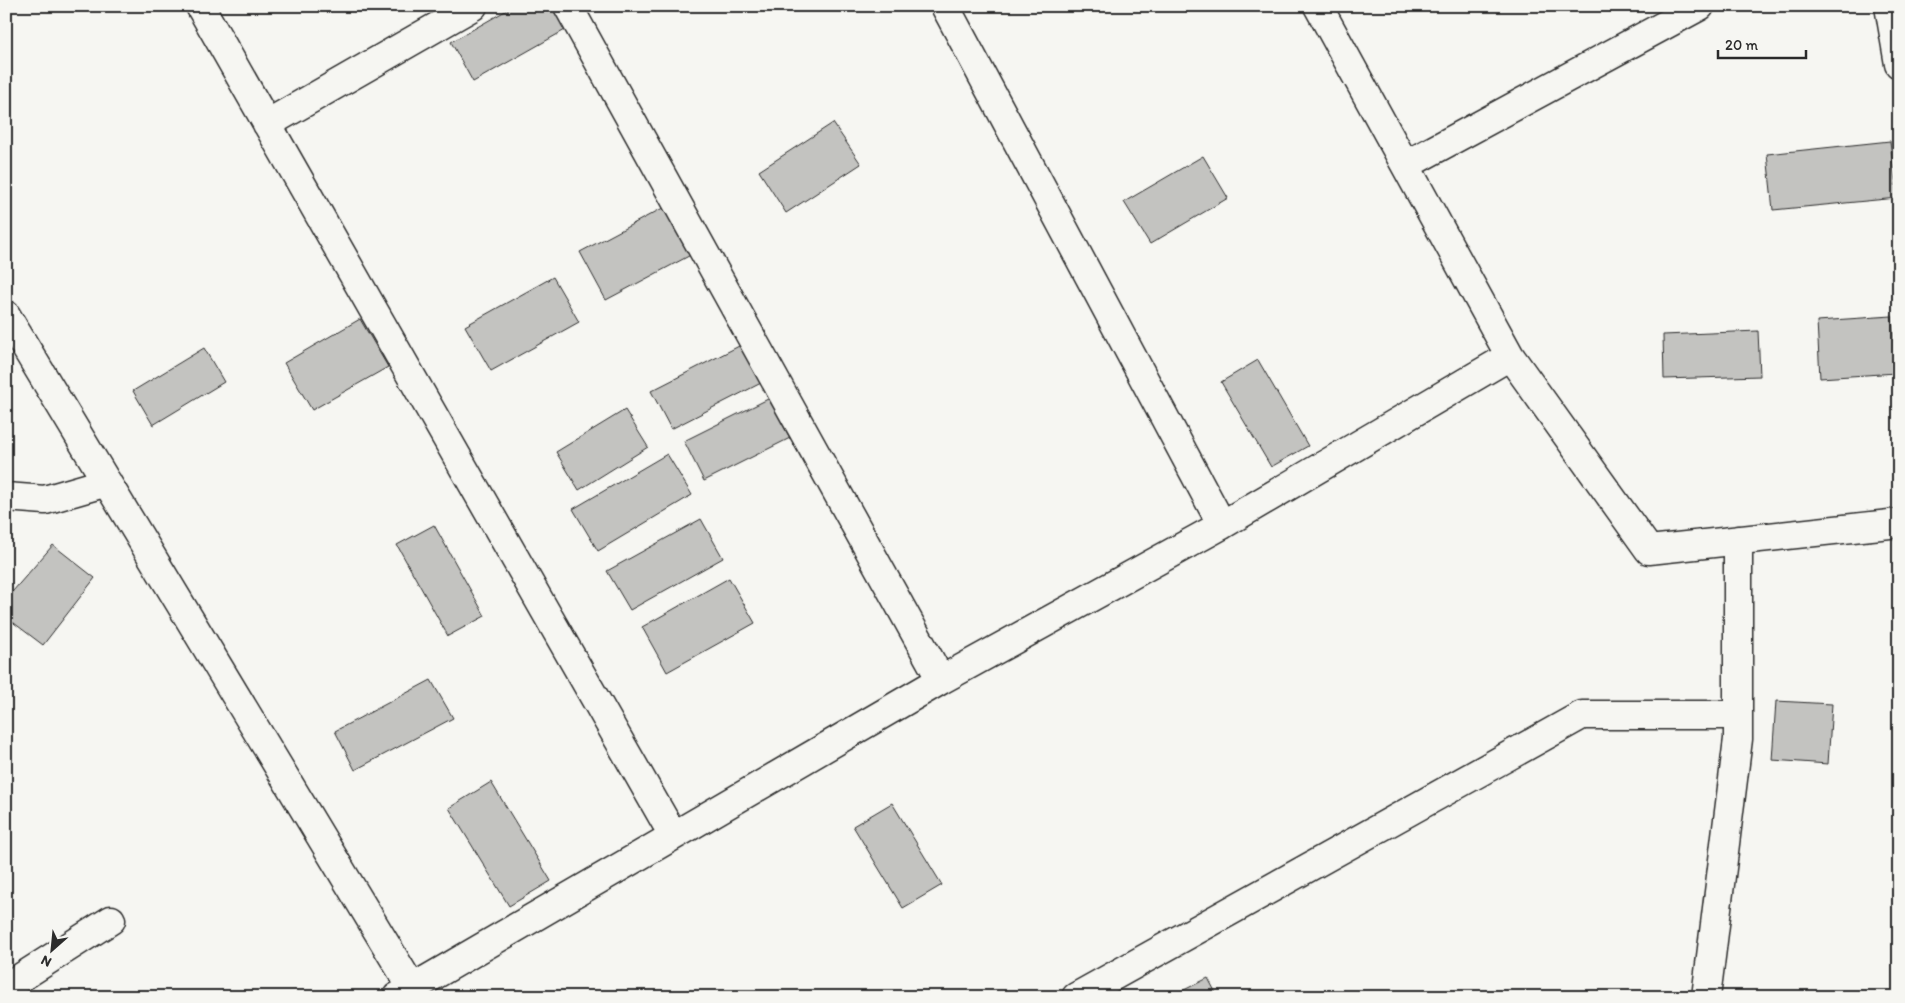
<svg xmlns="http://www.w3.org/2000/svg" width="1905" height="1003" font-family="Itim,sans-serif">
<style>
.building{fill:#c3c3c0;stroke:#2b2b2b}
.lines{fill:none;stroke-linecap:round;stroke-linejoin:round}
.minor-casing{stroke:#2b2b2b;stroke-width:31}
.minor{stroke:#f6f6f2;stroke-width:28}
</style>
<rect width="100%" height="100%" fill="#f6f6f2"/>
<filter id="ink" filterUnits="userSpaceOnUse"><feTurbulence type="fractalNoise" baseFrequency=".02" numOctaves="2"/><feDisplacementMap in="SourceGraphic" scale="10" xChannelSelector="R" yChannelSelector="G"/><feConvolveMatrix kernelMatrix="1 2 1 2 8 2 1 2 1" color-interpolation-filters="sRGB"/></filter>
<g filter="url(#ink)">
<!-- building -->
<path class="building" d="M514,6h38l13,24 -92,52 -22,-40z
M833,123l28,41 -75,49 -27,-42z
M1890,141l7,57 -124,12 -6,-56z
M1203,156l25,42 -78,46 -26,-42z
M676,201l26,48 -96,51 -26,-48z
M553,277l26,45 -88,49 -26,-45z
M1892,316l4,57 -76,5 -3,-57z
M360,319l28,48 -76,43 -28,-47z
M1758,331l2,45 -96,3 -1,-44z
M743,344l20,38 -92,47 -20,-38z
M204,348l20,34 -71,43 -20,-34z
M1258,360l50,86 -37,21 -50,-85z
M770,398l20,40 -86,43 -20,-40z
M625,410l23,37 -69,43 -23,-38z
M667,454l25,41 -94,56 -25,-42z
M701,519l22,39 -93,52 -23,-39z
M434,525l51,91 -37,20 -51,-91z
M53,545l42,33 -52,67 -37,-28v-18z
M729,578l26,45 -88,49 -25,-45z
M431,680l22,38 -98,52 -20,-39z
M1776,701l56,3 -4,60 -56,-4z
M491,782l60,99 -42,25 -60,-98z
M892,803l50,82 -39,23 -50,-82z
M1208,978l10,19h-48z"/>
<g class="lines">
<defs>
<path id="minor" d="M200,6l473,829
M568,6l373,674
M945,6l277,519
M1318,6l192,350 139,194 250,-27
M1889,6l10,58
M267,124l206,-118
M1406,165l294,-159
M6,315l406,673
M6,497l39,3 62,-18
M6,987l105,-67
M397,997l544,-317 281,-155 288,-169
M1076,997l506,-282h156
M1706,997l32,-258v-199"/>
</defs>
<!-- minor casing -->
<use href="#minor" class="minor-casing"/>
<!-- minor -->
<use href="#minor" class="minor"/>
</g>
</g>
<!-- margin -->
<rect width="1905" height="1003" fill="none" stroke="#f6f6f2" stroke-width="25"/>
<rect x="12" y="12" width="1880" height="978" fill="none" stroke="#2b2b2b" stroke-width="2" filter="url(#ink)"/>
<!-- north arrow -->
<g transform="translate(52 950) rotate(207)" stroke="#f6f6f2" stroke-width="4" paint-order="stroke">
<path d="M0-4L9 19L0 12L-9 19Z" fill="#2b2b2b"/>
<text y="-8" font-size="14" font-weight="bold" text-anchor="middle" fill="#2b2b2b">N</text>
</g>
<!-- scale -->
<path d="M1718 50v8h88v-8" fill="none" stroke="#2b2b2b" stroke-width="2.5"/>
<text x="1725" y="50" font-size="15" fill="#2b2b2b" stroke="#f6f6f2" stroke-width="4" paint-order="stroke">20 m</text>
</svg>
